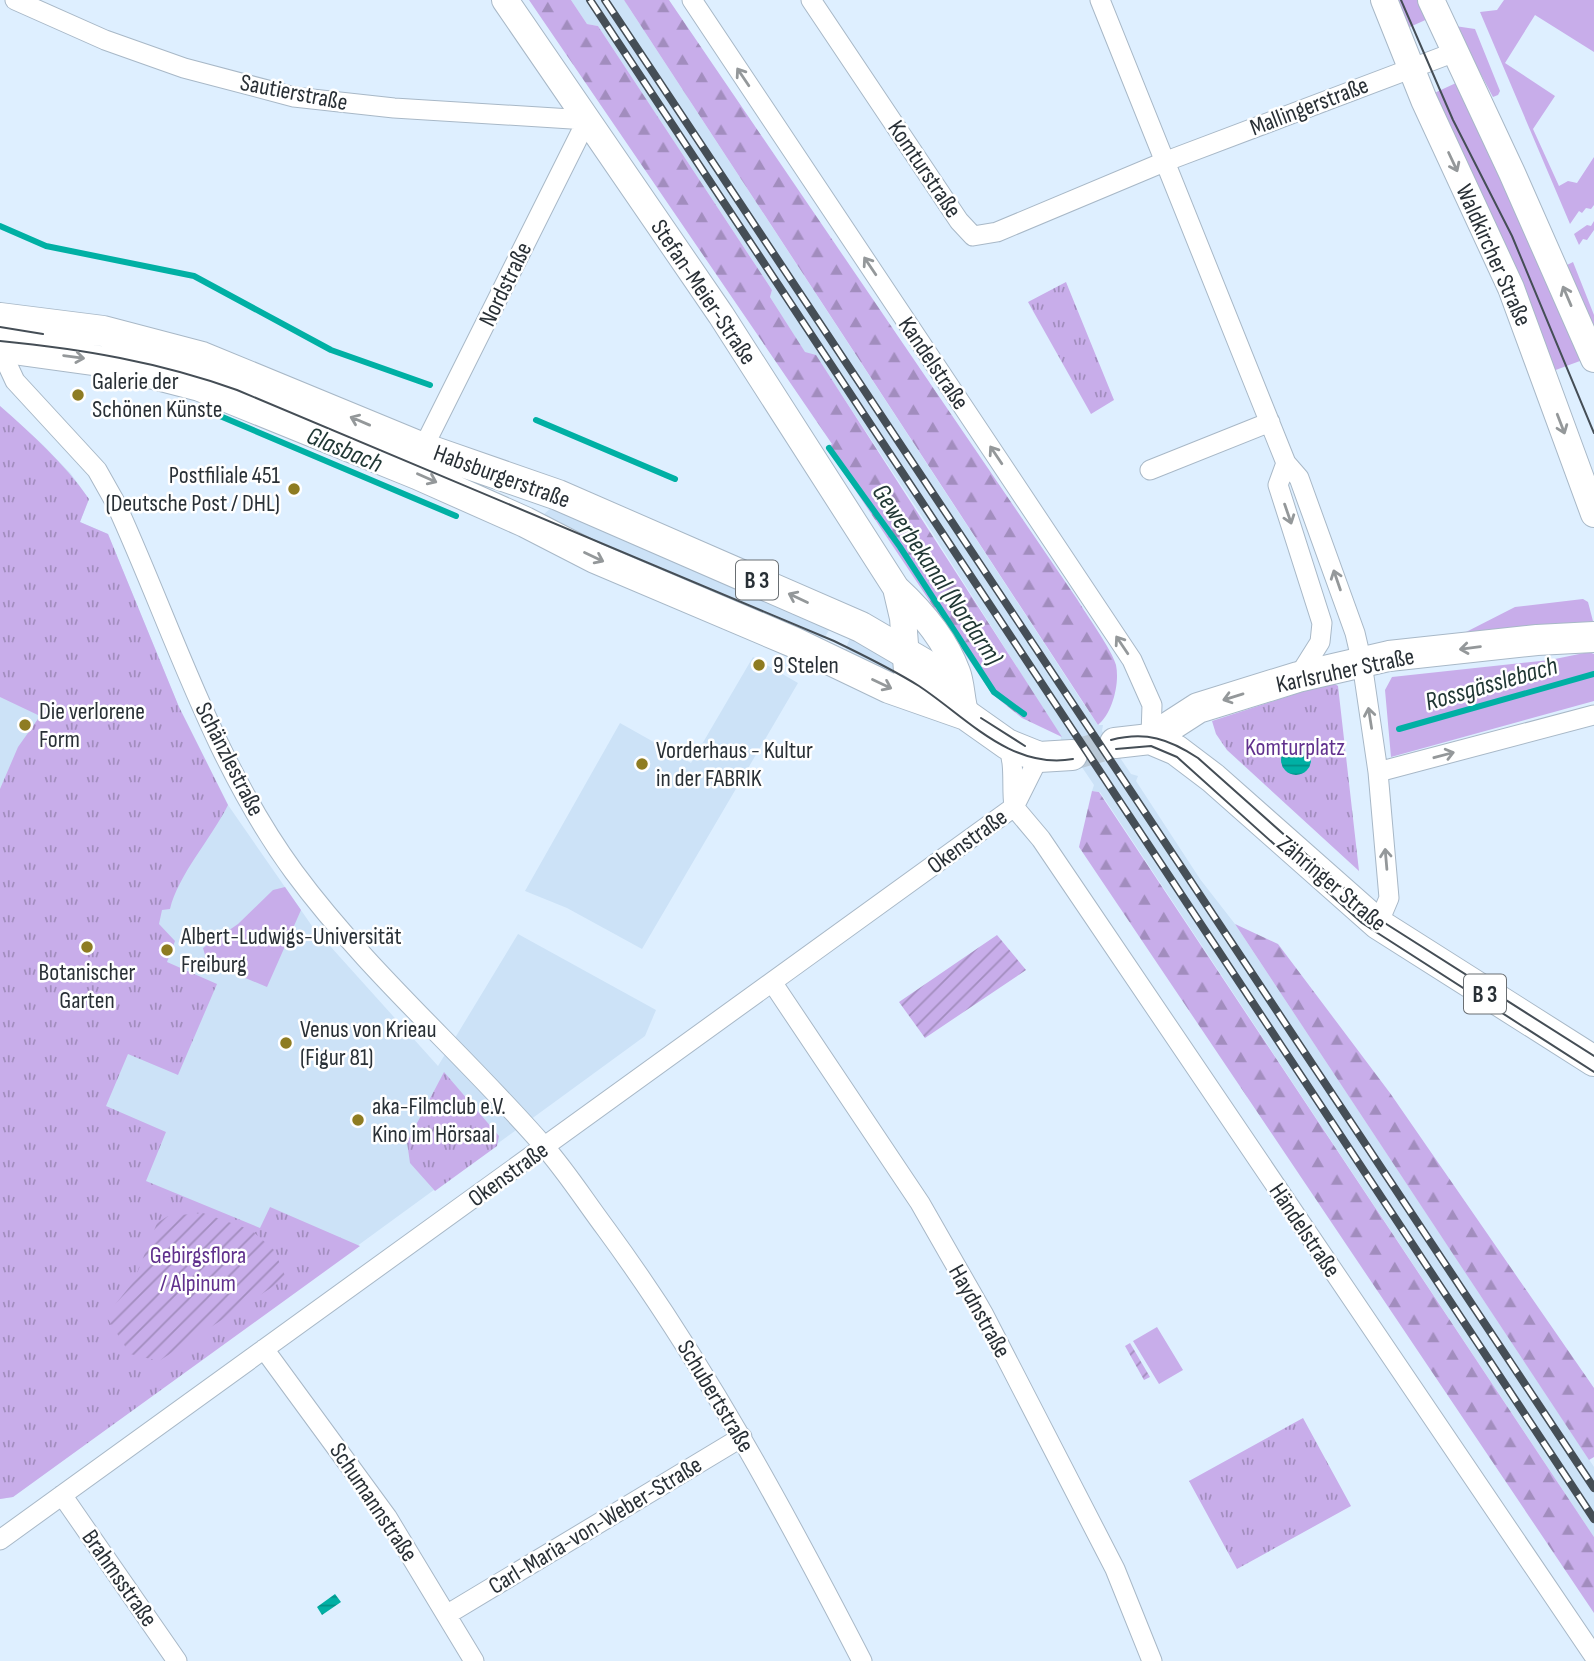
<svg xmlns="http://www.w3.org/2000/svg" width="1594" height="1661" font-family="'Sofia Sans Condensed',sans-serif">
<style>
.built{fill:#cce2f7}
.grass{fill:#c8adea}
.forest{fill:url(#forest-firs)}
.park{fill:url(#park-tufts)}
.garden{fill:url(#garden-furrows)}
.water{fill:url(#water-rules)}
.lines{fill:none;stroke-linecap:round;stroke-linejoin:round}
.stream{stroke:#00b0a4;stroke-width:6}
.primary-tunnel{stroke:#bac9d7;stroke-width:30;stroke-dasharray:30 15;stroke-linecap:butt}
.street-casing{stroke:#a8b8c7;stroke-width:21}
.secondary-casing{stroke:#a8b8c7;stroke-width:28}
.primary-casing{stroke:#a8b8c7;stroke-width:32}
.street{stroke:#fff;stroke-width:19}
.secondary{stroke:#fff;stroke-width:26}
.primary{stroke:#fff;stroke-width:30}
.tram{stroke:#454e56;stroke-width:2}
.rail-casing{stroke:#454e56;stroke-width:8}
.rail{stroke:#fff;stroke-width:5;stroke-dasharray:16;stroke-linecap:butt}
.oneway{stroke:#94989a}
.poi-dot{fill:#8e7c22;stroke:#fff;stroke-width:2.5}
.labels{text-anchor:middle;stroke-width:5;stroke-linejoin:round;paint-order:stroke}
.shield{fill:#fff;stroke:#696e72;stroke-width:2}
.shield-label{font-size:23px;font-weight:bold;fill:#293036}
.street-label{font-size:24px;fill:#293036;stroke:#fff}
.poi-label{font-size:24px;fill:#293036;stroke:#fff;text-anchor:start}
.park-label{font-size:24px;fill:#60308d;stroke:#fff}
.water-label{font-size:26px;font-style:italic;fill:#213835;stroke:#fff}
</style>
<defs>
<pattern id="forest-firs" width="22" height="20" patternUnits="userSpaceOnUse" patternTransform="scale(1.75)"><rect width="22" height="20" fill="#c8adea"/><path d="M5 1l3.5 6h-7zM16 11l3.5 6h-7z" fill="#a28dbe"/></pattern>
<pattern id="park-tufts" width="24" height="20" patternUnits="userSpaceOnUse" patternTransform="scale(1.75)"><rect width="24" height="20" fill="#c8adea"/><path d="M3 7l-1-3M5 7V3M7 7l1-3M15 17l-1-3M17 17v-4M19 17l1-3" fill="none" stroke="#a28dbe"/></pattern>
<pattern id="garden-furrows" width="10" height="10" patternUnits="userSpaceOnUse" patternTransform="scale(1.75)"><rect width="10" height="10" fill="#c8adea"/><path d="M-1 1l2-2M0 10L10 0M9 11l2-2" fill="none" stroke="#a28dbe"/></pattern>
<pattern id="water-rules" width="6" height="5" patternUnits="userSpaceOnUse" patternTransform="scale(1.75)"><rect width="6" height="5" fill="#00b0a4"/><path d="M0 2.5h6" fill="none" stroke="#029086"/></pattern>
</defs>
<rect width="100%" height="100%" fill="#deefff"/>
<!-- built -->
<path class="built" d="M571,0h53l461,706 13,19h5l-1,6 29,43 7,2 -2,5 64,98 35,45 359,543v70l-494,-745 -8,-1 2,-6 -27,-40h-7l1,-8 -140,-222 -105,-159 -11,-3 -35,-56 2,-7 -174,-264 -11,-2z
M0,406l43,39 28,29 18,25 -9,23 28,12 71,173 49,98 84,121 126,140 80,-132 138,76 -11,26 -632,461 -13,2z
M552,507l278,117 -1,6 -4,7 -6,3 -84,-29 -192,-96z
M851,636l44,16 7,29 -65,-26 8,-5z
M753,657l45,26 -156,266 -75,-41 -42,-17 95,-168 71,40z"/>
<!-- grass -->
<path class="grass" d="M1389,0h35l8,17 -31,14z
M1504,0h90v52l-59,-37 -30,48 50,33 -22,33 26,57 9,-5 9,2 17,-26v48l-3,4 -5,-1 -4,5 -3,-2 -9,13 -90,-212 17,-2z
M1455,26l20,3 25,62 -2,4 -5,2z
M1456,83l132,275 -35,13 -91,-221 -32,-55z
M1594,221v9l-7,10 -4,-1 -4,6 -5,-11 13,-9 4,1z
M1573,262l21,53v16l-27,-66z
M1583,599l5,3 6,23 -128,7 49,-25z
M1589,652l5,2v47l-203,56 -6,-67 7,-13 158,-17z
M285,887l16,23 -34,77 -60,-25 -4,-14 35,-24 35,-34z
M1157,1327l26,43 -24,14 -26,-43z"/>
<!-- forest -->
<path class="forest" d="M529,0h42l16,24 11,2 174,264 -2,7 35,55 11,3 246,382 -40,-19 -30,-24 -165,-246 5,-4z
M624,0h45l408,599c9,15 35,51 39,66 4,19 -4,49 -18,60z
M1092,791l7,1 495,745v76l-515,-766z
M1235,924l43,20 112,149 204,295v69l-5,3z"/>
<!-- park -->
<path class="park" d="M1066,282l48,118 -23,14 -63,-112z
M0,406c33,29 64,57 89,93l-9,23 28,12 71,173 49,98c-17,34 -50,70 -58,104l-8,1 -3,14 16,17 -8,21 50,22 -39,91 -50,-21 -22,52 60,26 -20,49 114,47 10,-21 90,39 -347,251 -13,2v-710l18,-42 22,-31 -40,-19z
M1332,682l6,4 21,185 -132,-121 -11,-16 -4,-13z
M444,1072l55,64 -2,10 -62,45 -25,-28 -3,-21z
M1303,1418l48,88 -114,63 -48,-88z"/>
<!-- garden -->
<path class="garden" d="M997,935l29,35 -101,68 -26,-36z
M203,1213l48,17 23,20 12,28 -127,83 -29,-7 -24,-38 28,-35 23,-58 11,-7z
M1130,1343l20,34 -6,3 -19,-34z"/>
<!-- water -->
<path class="water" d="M1281 760a15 15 0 1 1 30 0a15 15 0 1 1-30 0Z
M335,1594l6,8 -19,13 -5,-8z"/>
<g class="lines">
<!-- stream -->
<path class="stream" d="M0,226l46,20 148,30 137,74 99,35
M220,416l236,100
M536,420l139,59
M829,448l71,99 94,145 30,22
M1399,729l195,-55"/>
<!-- primary-tunnel -->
<path class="primary-tunnel" d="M1072,755l43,-12"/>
<defs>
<path id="street" d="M15,0l90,40 79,28 110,29 100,11 193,12 -164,328
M692,0l440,660 20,45 -1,30
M811,0l148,221 14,15 24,-4 167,-70 291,-110
M1100,0l186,463 13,15 56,155 7,30 16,109 11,126 -11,26
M6,338l2,28 7,15 82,89 18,32c57,124 97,258 179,370 73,99 169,181 249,273 23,26 42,56 63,84 99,135 179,283 256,432
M1286,463l-8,22 44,138 -2,19 -22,35
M1150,470l120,-48
M1007,744c9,20 4,41 7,63
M1378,772l216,-57
M1014,807l27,32 553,817
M772,982l148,221 64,112 131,254 37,92
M264,1349l123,168 87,144
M62,1495l115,166
M0,1540l1014,-733 25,-50
M448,1614l294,-177"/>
<path id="secondary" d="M505,0l216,315 175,273c25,23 49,51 61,84 5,13 4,29 9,43
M1384,0l40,100 87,188 83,226
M1431,0l81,173 82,186
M896,588l7,30 4,53 10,14 25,17"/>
<path id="primary" d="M0,318l103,13 99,26 221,91 135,47 303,132 65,38 40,50 41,29 32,13 33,-2
M0,347l107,15 93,24 217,88 108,48 70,36 198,84 96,46 77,27
M1150,739l48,-31 100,-31 91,-21 148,-16 57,-3
M1115,743l35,-4 26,11 37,28 165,146 216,137"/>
</defs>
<!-- street casing -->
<use href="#street" class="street-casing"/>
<!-- secondary casing -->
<use href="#secondary" class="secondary-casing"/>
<!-- primary casing -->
<use href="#primary" class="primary-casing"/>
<!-- street -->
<use href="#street" class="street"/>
<!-- secondary -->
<use href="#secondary" class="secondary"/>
<!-- primary -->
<use href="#primary" class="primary"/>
<!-- tram -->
<path class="tram" d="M1401,0l52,120 59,116 82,197
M0,327l43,7
M0,341c82,8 159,21 237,49l597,251c29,14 58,28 85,45 47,31 92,84 154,73
M981,718l44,28
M1111,740c35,-9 58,-1 87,18l182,162 214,136
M1116,749l35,-3 26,11 185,166 232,149"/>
<defs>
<path id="rail" d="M590,0l1004,1519
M605,0l989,1488"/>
</defs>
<!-- rail casing -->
<use href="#rail" class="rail-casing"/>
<!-- rail -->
<use href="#rail" class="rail"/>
</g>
<!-- one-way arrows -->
<defs><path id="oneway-shaft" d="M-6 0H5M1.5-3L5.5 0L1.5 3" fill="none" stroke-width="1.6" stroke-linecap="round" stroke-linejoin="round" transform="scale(1.75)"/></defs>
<g class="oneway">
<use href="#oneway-shaft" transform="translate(743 77) rotate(-124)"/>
<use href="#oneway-shaft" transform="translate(1453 162) rotate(65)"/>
<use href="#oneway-shaft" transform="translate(870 266) rotate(-124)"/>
<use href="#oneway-shaft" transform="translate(1567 296) rotate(-113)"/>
<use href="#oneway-shaft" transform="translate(74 357) rotate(8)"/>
<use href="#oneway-shaft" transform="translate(360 421) rotate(-157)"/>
<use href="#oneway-shaft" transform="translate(1561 424) rotate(69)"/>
<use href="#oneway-shaft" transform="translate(996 455) rotate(-124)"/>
<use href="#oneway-shaft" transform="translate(427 478) rotate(24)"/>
<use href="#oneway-shaft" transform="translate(1288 514) rotate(71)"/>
<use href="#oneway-shaft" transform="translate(594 557) rotate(25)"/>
<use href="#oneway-shaft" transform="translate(1337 580) rotate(-109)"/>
<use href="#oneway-shaft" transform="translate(798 598) rotate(-155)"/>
<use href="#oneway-shaft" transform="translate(1122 645) rotate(-124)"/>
<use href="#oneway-shaft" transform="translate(1470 648) rotate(173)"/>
<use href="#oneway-shaft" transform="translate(882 684) rotate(25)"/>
<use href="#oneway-shaft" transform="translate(1233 697) rotate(163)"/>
<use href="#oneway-shaft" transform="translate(1370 718) rotate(-99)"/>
<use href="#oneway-shaft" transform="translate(1444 755) rotate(-15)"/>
<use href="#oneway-shaft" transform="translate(1386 859) rotate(-95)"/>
</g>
<!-- markers -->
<g class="poi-dot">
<circle cx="78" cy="395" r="7"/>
<circle cx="294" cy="489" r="7"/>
<circle cx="759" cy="665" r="7"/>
<circle cx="25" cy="725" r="7"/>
<circle cx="642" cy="764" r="7"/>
<circle cx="87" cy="947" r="7"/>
<circle cx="167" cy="950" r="7"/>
<circle cx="286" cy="1043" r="7"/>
<circle cx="358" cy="1120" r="7"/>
</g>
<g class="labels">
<!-- shield labels -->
<g class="shield">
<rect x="736" y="560.5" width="42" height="39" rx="5"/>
<rect x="1464" y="974.5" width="42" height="39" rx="5"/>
</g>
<g class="shield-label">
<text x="757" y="588">B 3</text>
<text x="1485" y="1002">B 3</text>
</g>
<!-- street labels -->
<g class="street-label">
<text transform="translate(294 92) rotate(11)" y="8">Sautierstraße</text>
<text transform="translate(1309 106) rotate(-21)" y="8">Mallingerstraße</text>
<text transform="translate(925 169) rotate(56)" y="8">Komturstraße</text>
<text transform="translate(1494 255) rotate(66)" y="8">Waldkircher Straße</text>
<text transform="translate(505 284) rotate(-64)" y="8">Nordstraße</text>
<text transform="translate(704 292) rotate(56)" y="8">Stefan-Meier-Straße</text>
<text transform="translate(934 363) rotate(56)" y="8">Kandelstraße</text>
<text transform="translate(502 476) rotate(20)" y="8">Habsburgerstraße</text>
<text transform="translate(1345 670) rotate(-12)" y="8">Karlsruher Straße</text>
<text transform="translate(230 759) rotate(63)" y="8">Schänzlestraße</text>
<text transform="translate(967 841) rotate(-36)" y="8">Okenstraße</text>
<text transform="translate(1332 883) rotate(40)" y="8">Zähringer Straße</text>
<text transform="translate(508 1174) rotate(-36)" y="8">Okenstraße</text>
<text transform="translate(1305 1230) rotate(56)" y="8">Händelstraße</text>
<text transform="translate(980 1311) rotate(61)" y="8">Haydnstraße</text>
<text transform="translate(716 1396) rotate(59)" y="8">Schubertstraße</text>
<text transform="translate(374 1502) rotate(56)" y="8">Schumannstraße</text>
<text transform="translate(595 1525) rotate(-31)" y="8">Carl-Maria-von-Weber-Straße</text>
<text transform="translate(120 1578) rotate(55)" y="8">Brahmsstraße</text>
</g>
<!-- poi labels -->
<g class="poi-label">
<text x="92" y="389">Galerie der<tspan x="92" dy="28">Schönen Künste</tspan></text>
<text x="280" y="483" text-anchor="end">Postfiliale 451<tspan x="280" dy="28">(Deutsche Post / DHL)</tspan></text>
<text x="773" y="673">9 Stelen</text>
<text x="39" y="719">Die verlorene<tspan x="39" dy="28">Form</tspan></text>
<text x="656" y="758">Vorderhaus - Kultur<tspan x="656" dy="28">in der FABRIK</tspan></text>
<text x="181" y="944">Albert-Ludwigs-Universität<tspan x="181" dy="28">Freiburg</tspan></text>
<text x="87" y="980" text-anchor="middle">Botanischer<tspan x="87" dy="28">Garten</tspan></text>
<text x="300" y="1037">Venus von Krieau<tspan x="300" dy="28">(Figur 81)</tspan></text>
<text x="372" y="1114">aka-Filmclub e.V.<tspan x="372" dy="28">Kino im Hörsaal</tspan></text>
</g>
<!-- park labels -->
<g class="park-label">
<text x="1295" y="755">Komturplatz</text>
<text x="198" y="1263">Gebirgsflora<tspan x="198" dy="28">/ Alpinum</tspan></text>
</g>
<!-- water labels -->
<g class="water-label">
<text transform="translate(345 449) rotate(23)" y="9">Glasbach</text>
<text transform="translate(938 574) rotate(56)" y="9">Gewerbekanal (Nordarm)</text>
<text transform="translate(1491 683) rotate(-16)" y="9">Rossgässlebach</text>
</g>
</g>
</svg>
